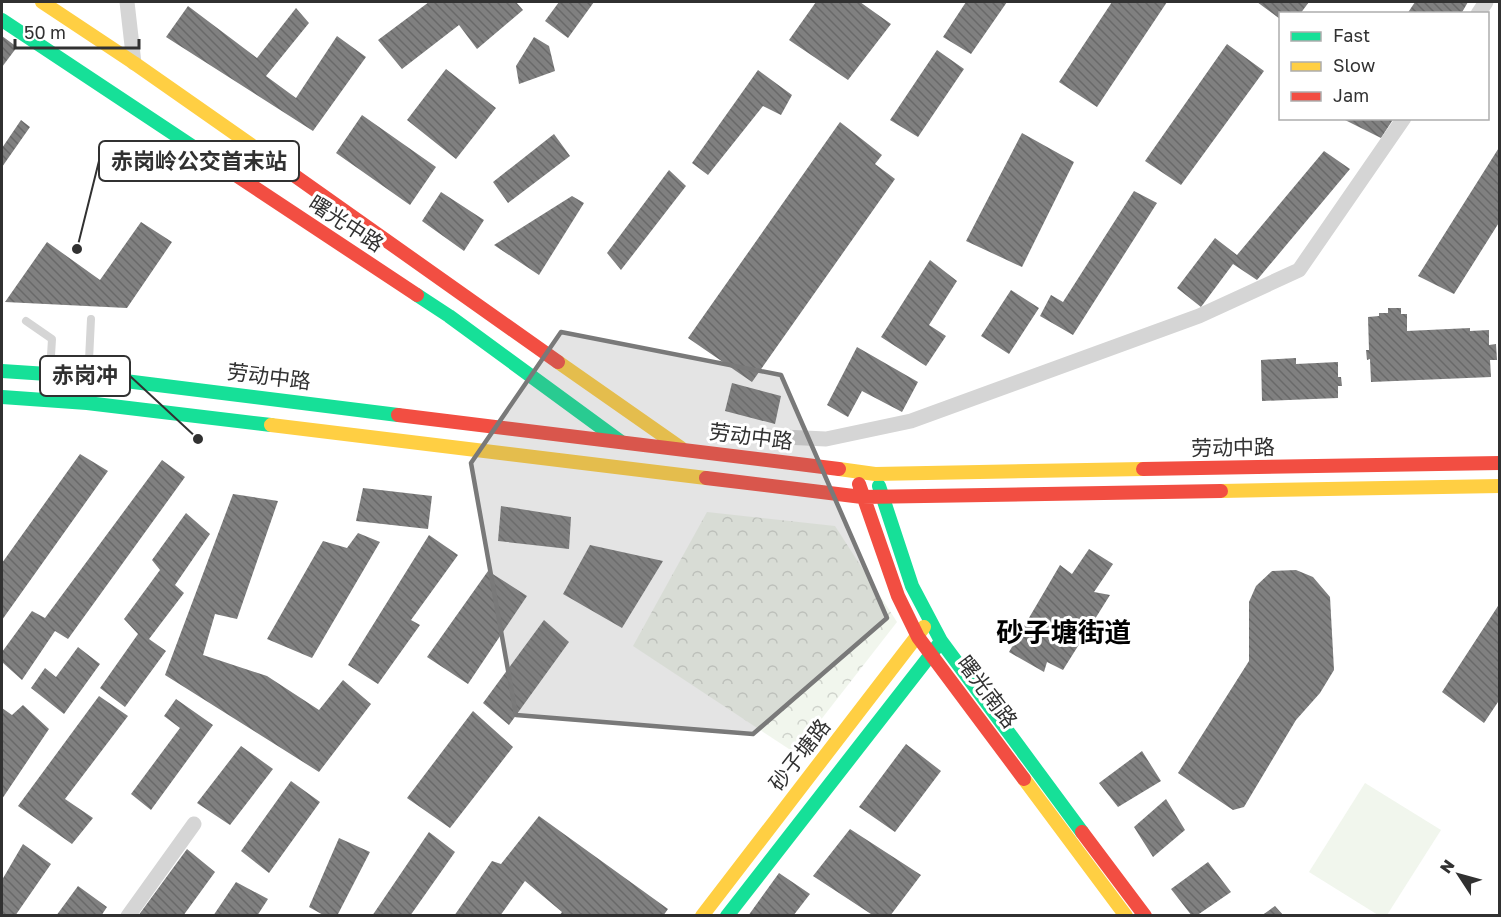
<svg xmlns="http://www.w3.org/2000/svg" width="1501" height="917" font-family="'Golos Text','Noto Sans SC',sans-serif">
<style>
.grass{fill:#f1f6ed}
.forest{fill:url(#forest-crowns)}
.building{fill:url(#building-back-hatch)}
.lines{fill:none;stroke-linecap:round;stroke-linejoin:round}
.lane{stroke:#d5d5d5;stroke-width:8}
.street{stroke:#d5d5d5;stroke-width:15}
.fast{stroke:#16e098;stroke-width:14}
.slow{stroke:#ffcf43;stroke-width:14}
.jam{stroke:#f24e42;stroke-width:14}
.marked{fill:#797979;fill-opacity:0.2;stroke:#797979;stroke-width:4.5;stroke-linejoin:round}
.labels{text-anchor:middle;stroke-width:6;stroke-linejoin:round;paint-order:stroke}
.street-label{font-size:21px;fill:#313131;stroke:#fff}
.district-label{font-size:27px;font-weight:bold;fill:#000;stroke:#fff}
.leader{fill:none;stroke:#313131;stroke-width:2}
.callout-dot{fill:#313131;stroke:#fff;stroke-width:2}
.callout{fill:#fff;stroke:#313131;stroke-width:2}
.callout-label{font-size:22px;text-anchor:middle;font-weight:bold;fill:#313131}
</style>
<defs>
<pattern id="forest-crowns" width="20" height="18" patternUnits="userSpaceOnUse" patternTransform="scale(1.5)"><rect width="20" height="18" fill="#f1f6ed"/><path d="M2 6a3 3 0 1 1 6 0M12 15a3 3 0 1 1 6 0" fill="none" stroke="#cfd3cc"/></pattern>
<pattern id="building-back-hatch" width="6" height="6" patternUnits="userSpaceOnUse" patternTransform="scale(1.5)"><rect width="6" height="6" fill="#808080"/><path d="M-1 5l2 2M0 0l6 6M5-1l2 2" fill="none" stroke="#696969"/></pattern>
</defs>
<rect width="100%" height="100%" fill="#fff"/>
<!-- grass -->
<path class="grass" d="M1365,783l76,47 -54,85h-9l-69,-43z"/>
<!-- forest -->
<path class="forest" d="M707,512l128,14 62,96 -102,131 -162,-107z"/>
<!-- building -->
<path class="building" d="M429,2h87l7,8 -46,39 -18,-24 -57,44 -24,-29z
M559,2h35l-26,36 -23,-17z
M816,2h44l31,22 -43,56 -59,-40z
M966,2h41l-36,52 -28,-17z
M1112,2h55l-70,105 -38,-25z
M1257,2h52l-9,12h-20v5z
M1415,2h53l-7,12h-54z
M188,6l69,52 39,-50 13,15 -43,53 30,22 41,-62 29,21 -53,74 -147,-94z
M2,36l15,11 -15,20z
M534,37l15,9 6,25 -36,13 -3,-18z
M1227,44l37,27 -83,114 -36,-24z
M937,50l27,19 -46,68 -28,-17z
M446,69l50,39 -40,51 -49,-39z
M758,70l34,25 -11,20 -18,-9 -55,69 -16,-12z
M362,115l74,52 -26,38 -74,-52z
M1341,118h53l-13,20z
M21,120l9,7 -28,40v-19z
M840,122l42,33 -7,9 20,15 -143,203 -64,-44z
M1022,133l52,29 -52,105 -56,-26z
M554,134l16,22 -62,47 -15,-21z
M1500,146v75l-46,73 -36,-18z
M1324,151l26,18 -93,111 -24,-16 -32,43 -24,-19 38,-50 22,17z
M669,170l17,16 -65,84 -14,-17z
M1134,191l23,12 -84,132 -33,-19 11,-21 12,7z
M441,192l43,28 -20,31 -42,-30z
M572,196l12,7 -45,72 -45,-30z
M141,222l31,20 -45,66 -122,-6 42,-60 53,38z
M930,260l27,21 -28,44 17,11 -20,30 -45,-29z
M1011,290l28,18 -30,46 -28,-18z
M1388,308h13v6h6v17l63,-3v3l19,-1v15l7,-1 1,16h-7l1,17 -120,5 -1,-23 -3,1 -1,-10h3l-1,-33 11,-1v-3h9z
M857,347l61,35 -16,30 -40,-21 -14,26 -21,-12z
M1296,358v6l42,-2v15h3l1,9h-4v12l-76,3 -1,-41z
M732,383l49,13 -6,28 -50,-13z
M80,454l28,17 -106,149v-57z
M162,460l23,17 -117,162 -13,-8 -33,49 -20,-18v-10l30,-41 13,7z
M363,488l69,8 -4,33 -72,-8z
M233,494l45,7 -41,118 -22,-5 -12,41 64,21 52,34 24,-30 28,24 -52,68 -154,-97z
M501,506l70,11 -2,32 -71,-8z
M186,513l24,21 -35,51 9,8 -35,46 17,12 -41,56 -25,-19 38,-54 -14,-15 36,-49 -8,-10z
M358,533l22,9 -68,116 -45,-19 56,-98 24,7z
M429,535l29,20 -47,65 9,5 -42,59 -30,-19z
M590,545l73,16 -41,67 -59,-34z
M1089,549l24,15 -19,28 16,3 -47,75 -16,-8 -3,10 -35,-20 51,-87 12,9z
M1296,570l17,7 17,20 4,73 -14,23 -24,27 -52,87 -11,3 -55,-37 71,-112v-59l7,-16 16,-15z
M488,571l39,25 -59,88 -41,-27z
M1498,606l2,2v91l-16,24 -42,-31z
M544,620l25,22 -60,83 -26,-22z
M78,647l22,17 -36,50 -33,-26 14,-20 11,9z
M99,696l29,20 -63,83 28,19 -21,26 -54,-38z
M176,699l37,26 -62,85 -20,-16 49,-66 -16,-12z
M23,705l26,24 -47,70v-91l10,7z
M473,711l40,36 -63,81 -43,-30z
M906,744l35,27 -46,61 -36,-25z
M241,746l32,23 -43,56 -33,-22z
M1142,751l19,30 -43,26 -19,-24z
M291,781l29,21 -51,71 -28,-22z
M1166,799l19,31 -32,27 -19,-30z
M539,816l129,93 -5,7h-104l3,-4 -37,-31 -25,35h-46l38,-55 9,3z
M850,829l71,46 -31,41h-16l-61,-40z
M429,832l26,20 -45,64h-38z
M339,838l31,14 -33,64h-12l-16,-9z
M23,844l28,20 -36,52h-13v-36z
M187,849l28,23 -32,44h-45z
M1208,862l23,30 -35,24h-4l-21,-27z
M779,873l31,21 -17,22h-45z
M236,882l32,17 -11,17h-44z
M78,886l29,21 -6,9h-45z
M1275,906l9,10h-23z"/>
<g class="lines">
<!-- lane -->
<path class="lane" d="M26,321l26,18 -2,33
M87,401l4,-82"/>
<!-- street -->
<path class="street" d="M127,2l7,61
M1478,14l8,-12
M741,435l85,4 85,-18 288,-105 100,-46 105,-152
M128,916l66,-92"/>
<!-- fast -->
<path class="fast" d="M2,20l205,136
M417,295l32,21 172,126
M2,371l91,6 305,38
M2,397l85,6 184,22
M879,486l33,100 29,55 141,191
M727,916l212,-272"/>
<!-- slow -->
<path class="slow" d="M42,2l92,61 120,84
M558,362l123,86
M271,425l435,53
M839,469l36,5 268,-5
M1221,491l279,-5
M1024,779l102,137
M702,916l222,-289"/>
<!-- jam -->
<path class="jam" d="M254,147l304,215
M207,156l210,139
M398,415l441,54
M1143,469l357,-6
M706,478l156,19 359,-6
M859,484l39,112 20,41 106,142
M1082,832l63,84"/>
</g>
<!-- marked area -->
<path class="marked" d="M561,332l220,43 106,243 -134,116 -237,-19 -45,-252z"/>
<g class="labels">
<!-- street labels -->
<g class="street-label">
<text transform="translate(346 224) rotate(33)" y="7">曙光中路</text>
<text transform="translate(269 377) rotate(7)" y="7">劳动中路</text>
<text transform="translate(751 437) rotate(7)" y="7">劳动中路</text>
<text transform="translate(1233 448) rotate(-1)" y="7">劳动中路</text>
<text transform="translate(987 692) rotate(53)" y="7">曙光南路</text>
<text transform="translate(800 755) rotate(-52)" y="7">砂子塘路</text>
</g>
<!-- district labels -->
<g class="district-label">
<text x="1064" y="642">砂子塘街道</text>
</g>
</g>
<!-- callouts -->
<path class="leader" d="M77 249L99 161M198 439L130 376"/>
<g class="callout-dot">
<circle cx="77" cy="249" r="6"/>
<circle cx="198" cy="439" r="6"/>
</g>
<g class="callout">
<rect x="99" y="141" width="200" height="40" rx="6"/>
<rect x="40" y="356" width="90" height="40" rx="6"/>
</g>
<g class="callout-label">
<text x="199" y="169">赤岗岭公交首末站</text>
<text x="85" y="383">赤岗冲</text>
</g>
<!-- border -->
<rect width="1501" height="917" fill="none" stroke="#313131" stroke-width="6"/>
<!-- legend -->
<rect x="1279" y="12" width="210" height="108" fill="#ffffff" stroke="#adadad" stroke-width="1.5"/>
<rect x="1291" y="32" width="30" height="9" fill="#16e098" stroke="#adadad" stroke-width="1.5"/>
<text x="1333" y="42" font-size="18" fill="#313131">Fast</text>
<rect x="1291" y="62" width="30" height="9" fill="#ffcf43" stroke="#adadad" stroke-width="1.5"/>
<text x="1333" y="72" font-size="18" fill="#313131">Slow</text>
<rect x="1291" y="92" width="30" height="9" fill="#f24e42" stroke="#adadad" stroke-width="1.5"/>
<text x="1333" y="102" font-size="18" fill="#313131">Jam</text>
<!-- north arrow -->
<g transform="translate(1459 875) rotate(306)" stroke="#ffffff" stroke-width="4.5" paint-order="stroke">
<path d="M0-4.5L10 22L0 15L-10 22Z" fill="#313131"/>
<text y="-9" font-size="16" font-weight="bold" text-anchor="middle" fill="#313131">N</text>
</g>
<!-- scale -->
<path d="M15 39v9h124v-9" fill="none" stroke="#313131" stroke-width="3"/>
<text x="24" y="39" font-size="18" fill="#313131" stroke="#ffffff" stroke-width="4.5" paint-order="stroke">50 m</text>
</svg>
